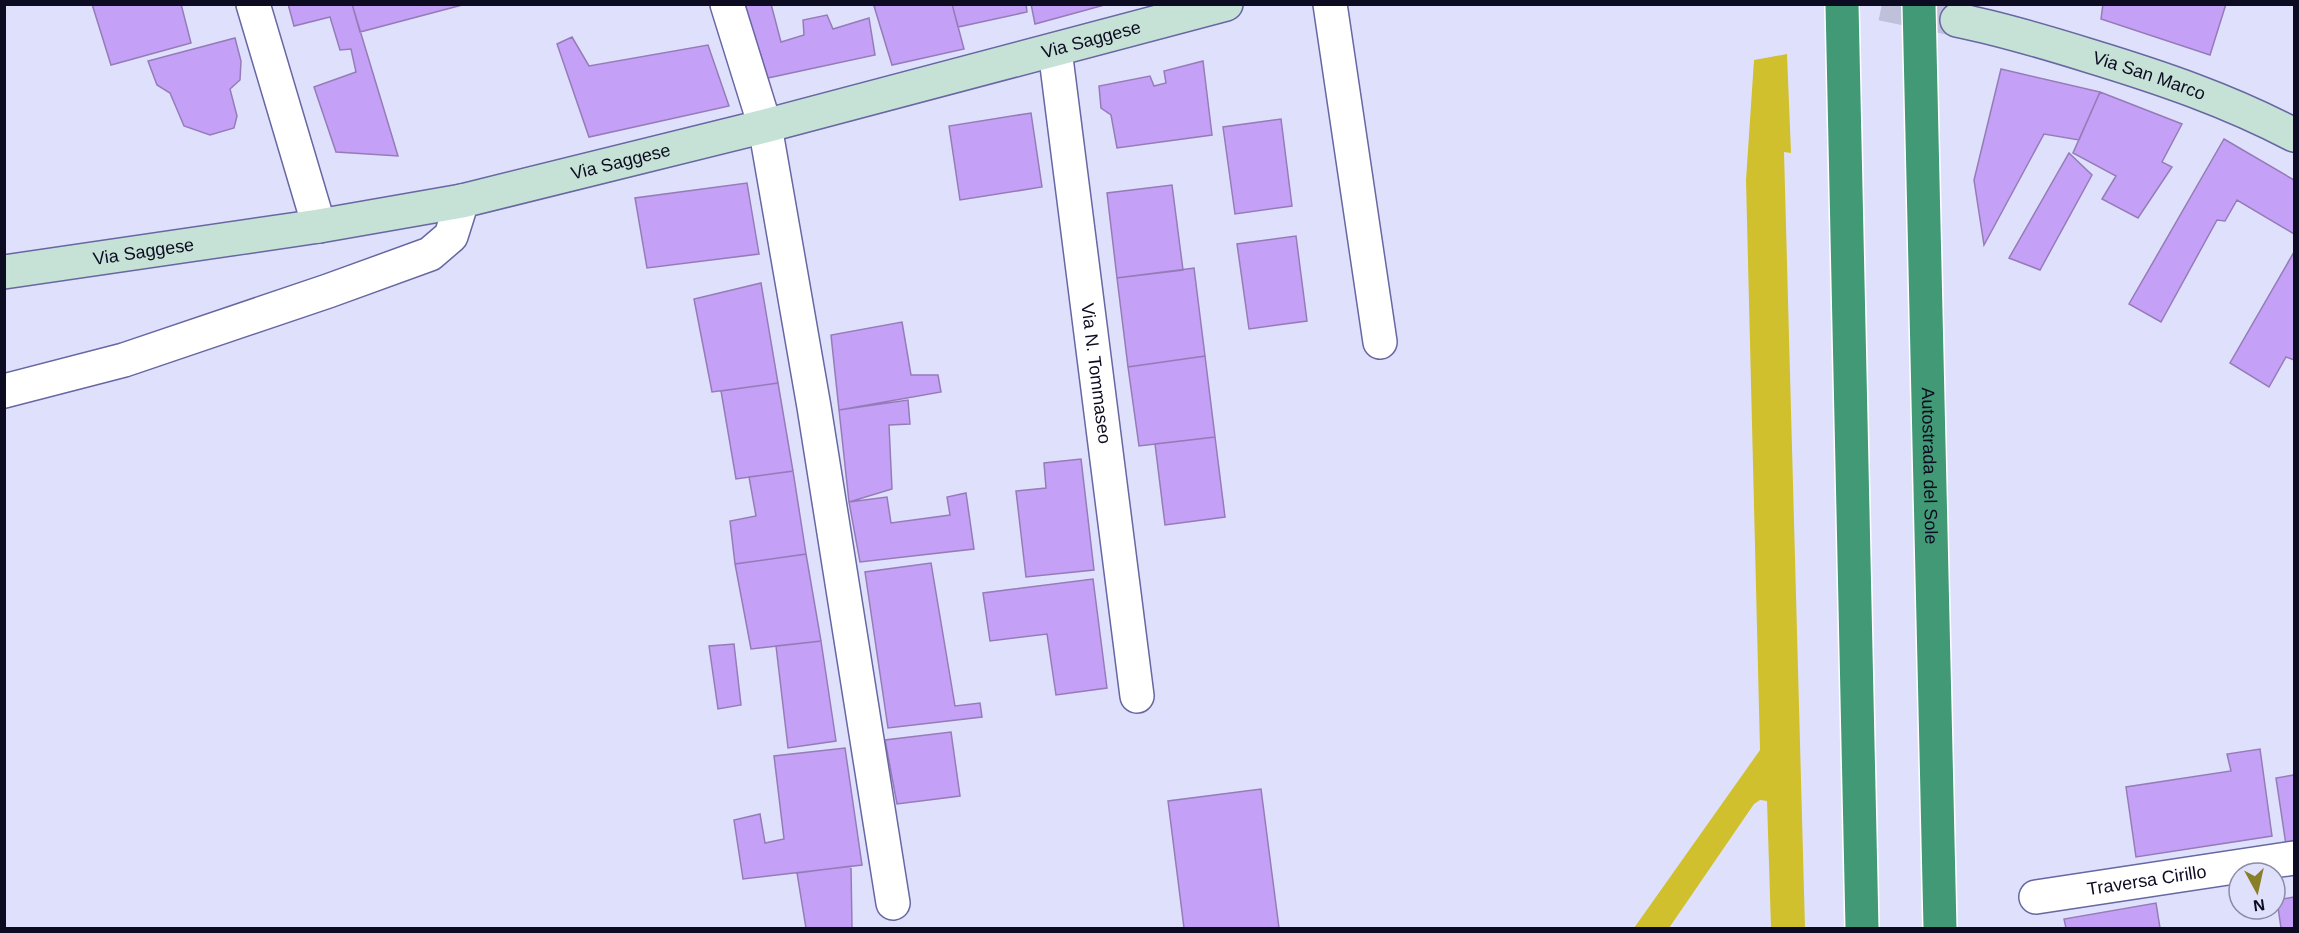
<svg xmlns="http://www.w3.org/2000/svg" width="2299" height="933" font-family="Arial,sans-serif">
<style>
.green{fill:#d0c02d}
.building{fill:#c5a0f7;stroke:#957cb8;stroke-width:1.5}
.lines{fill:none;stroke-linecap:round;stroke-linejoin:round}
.secondary-tunnel{stroke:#bfc1db;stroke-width:33;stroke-dasharray:33 16;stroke-linecap:butt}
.street-casing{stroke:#6767a2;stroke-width:36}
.secondary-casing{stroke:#6767a2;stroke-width:36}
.highway-casing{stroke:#fff;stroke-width:36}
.street{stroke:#fff;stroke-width:33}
.secondary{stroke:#c6e1d6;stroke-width:33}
.highway{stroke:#419a75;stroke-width:33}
.labels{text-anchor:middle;stroke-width:5;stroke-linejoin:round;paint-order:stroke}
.street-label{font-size:18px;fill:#0c0b21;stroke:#dfe1fc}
</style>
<rect width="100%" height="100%" fill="#dfe1fc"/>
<!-- green -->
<path class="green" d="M1787,54l4,99 -7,-1 21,776h-34l-4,-127 -7,-1 -6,4 -85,124h-35l126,-178 -14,-570 8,-120z"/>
<!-- building -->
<path class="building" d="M92,4h89l10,39 -80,22z
M288,4h64l46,152 -62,-4 -22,-65 42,-15 -5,-23 -11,1 -10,-33 -36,9z
M352,4h114l-106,28z
M741,4h30l10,38 23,-7 -1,-15 24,-5 6,14 36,-11 6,37 -112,24z
M881,4h71l12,45 -72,16 -18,-59z
M952,4h74l1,8 -69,15z
M1031,4h77l-73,20z
M2103,4h123l-16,51 -109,-36z
M572,37l17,29 119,-21 21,61 -140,31 -32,-93z
M235,38l6,23 -1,19 -10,9 7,27 -3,12 -24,7 -26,-9 -14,-33 -13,-8 -9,-24z
M1203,61l9,74 -95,13 -6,-33 -10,-7 -2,-22 51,-10 4,10 12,-3 -2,-12z
M2001,69l99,23 -21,48 -35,-6 -60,111 -10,-65z
M2100,92l82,32 -20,38 10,5 -34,51 -36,-19 14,-23 -43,-23z
M1031,113l11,74 -82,13 -11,-74z
M1281,119l11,87 -57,8 -12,-87z
M2224,139l70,41v54l-57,-34 -12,21 -8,-1 -56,102 -32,-18z
M2069,153l23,22 -52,95 -31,-12z
M747,183l12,71 -112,14 -12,-70z
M1172,185l11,85 -66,8 -10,-85z
M1296,236l11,85 -58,8 -12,-85z
M2294,252v108l-8,-3 -17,30 -39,-24z
M1194,268l11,88 -77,11 -11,-89z
M761,283l17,100 -66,9 -18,-93z
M902,322l9,53h27l3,17 -102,18 -8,-75z
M1205,356l10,81 -76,9 -11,-79z
M778,383l15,88 -57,8 -15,-88z
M908,400l2,24 -21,1 3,64 -43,13 -10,-92z
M1215,437l10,80 -60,8 -10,-81z
M1081,459l13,111 -68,7 -10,-86 30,-3 -2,-25z
M793,471l13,83 -71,10 -5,-43 26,-5 -7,-39z
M966,493l8,56 -114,13 -11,-60 38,-5 4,26 59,-8 -3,-18z
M806,554l15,87 -70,8 -16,-85z
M931,563l24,143 25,-3 2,14 -94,11 -23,-156z
M1093,579l14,109 -51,7 -9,-61 -57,7 -7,-48z
M821,641l15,100 -48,7 -12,-102z
M734,644l7,61 -23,4 -9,-63z
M951,732l9,64 -63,8 -12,-64z
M845,748l17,117 -119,14 -9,-59 26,-6 5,29 19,-4 -10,-83z
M2260,749l12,87 -136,21 -10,-70 105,-16 -4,-17z
M2294,775v69l-8,1 -10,-67z
M1261,789l18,139h-95l-16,-127z
M851,866l1,62h-46l-9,-55z
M2294,897v31h-13l-4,-28z
M2156,903l4,25h-94l-2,-9z"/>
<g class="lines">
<!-- secondary-tunnel -->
<path class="secondary-tunnel" d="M1882,4l75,16"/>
<defs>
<g id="street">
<path d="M253,4l66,222"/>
<path d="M727,4l38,122 49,281 79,496"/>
<path d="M1330,4l50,338"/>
<path id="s1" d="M1055,50l82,646"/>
<path d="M4,391l120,-31 204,-69 102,-37 21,-18 11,-35"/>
<path id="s2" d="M2036,897l258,-39"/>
</g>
<g id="secondary">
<path id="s3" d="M1957,20c45,9 88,22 133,36 72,22 137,44 204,79"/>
<path id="s4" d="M4,272l315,-46 143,-25 303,-75 461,-122"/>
</g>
<g id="highway">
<path d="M1842,4l20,924"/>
<path id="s5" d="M1919,4l21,924"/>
</g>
</defs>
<!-- street casing -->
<use href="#street" class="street-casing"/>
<!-- secondary casing -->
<use href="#secondary" class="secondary-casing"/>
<!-- highway casing -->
<use href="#highway" class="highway-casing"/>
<!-- street -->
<use href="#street" class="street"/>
<!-- secondary -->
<use href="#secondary" class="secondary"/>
<!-- highway -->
<use href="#highway" class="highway"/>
</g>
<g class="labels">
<!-- street labels -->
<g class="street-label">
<text dy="6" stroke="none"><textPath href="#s4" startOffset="1113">Via Saggese</textPath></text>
<text dy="6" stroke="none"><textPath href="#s3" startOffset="200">Via San Marco</textPath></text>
<text dy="6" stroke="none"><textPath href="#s4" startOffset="627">Via Saggese</textPath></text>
<text dy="6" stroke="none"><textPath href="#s4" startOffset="141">Via Saggese</textPath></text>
<text dy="6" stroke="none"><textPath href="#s1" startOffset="326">Via N. Tommaseo</textPath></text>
<text dy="6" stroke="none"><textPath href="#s5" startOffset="462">Autostrada del Sole</textPath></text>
<text dy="6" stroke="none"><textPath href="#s2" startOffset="112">Traversa Cirillo</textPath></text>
</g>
</g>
<!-- border -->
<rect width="2299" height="933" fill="none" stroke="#0c0b21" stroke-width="12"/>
<!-- north arrow -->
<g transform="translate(2257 891) rotate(172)"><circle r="28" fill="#dfe1fc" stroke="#8b8ba4" stroke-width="1.5"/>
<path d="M0-4.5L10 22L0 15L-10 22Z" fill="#887f26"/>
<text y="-9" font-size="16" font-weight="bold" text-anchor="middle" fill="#0c0b21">N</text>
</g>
</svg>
